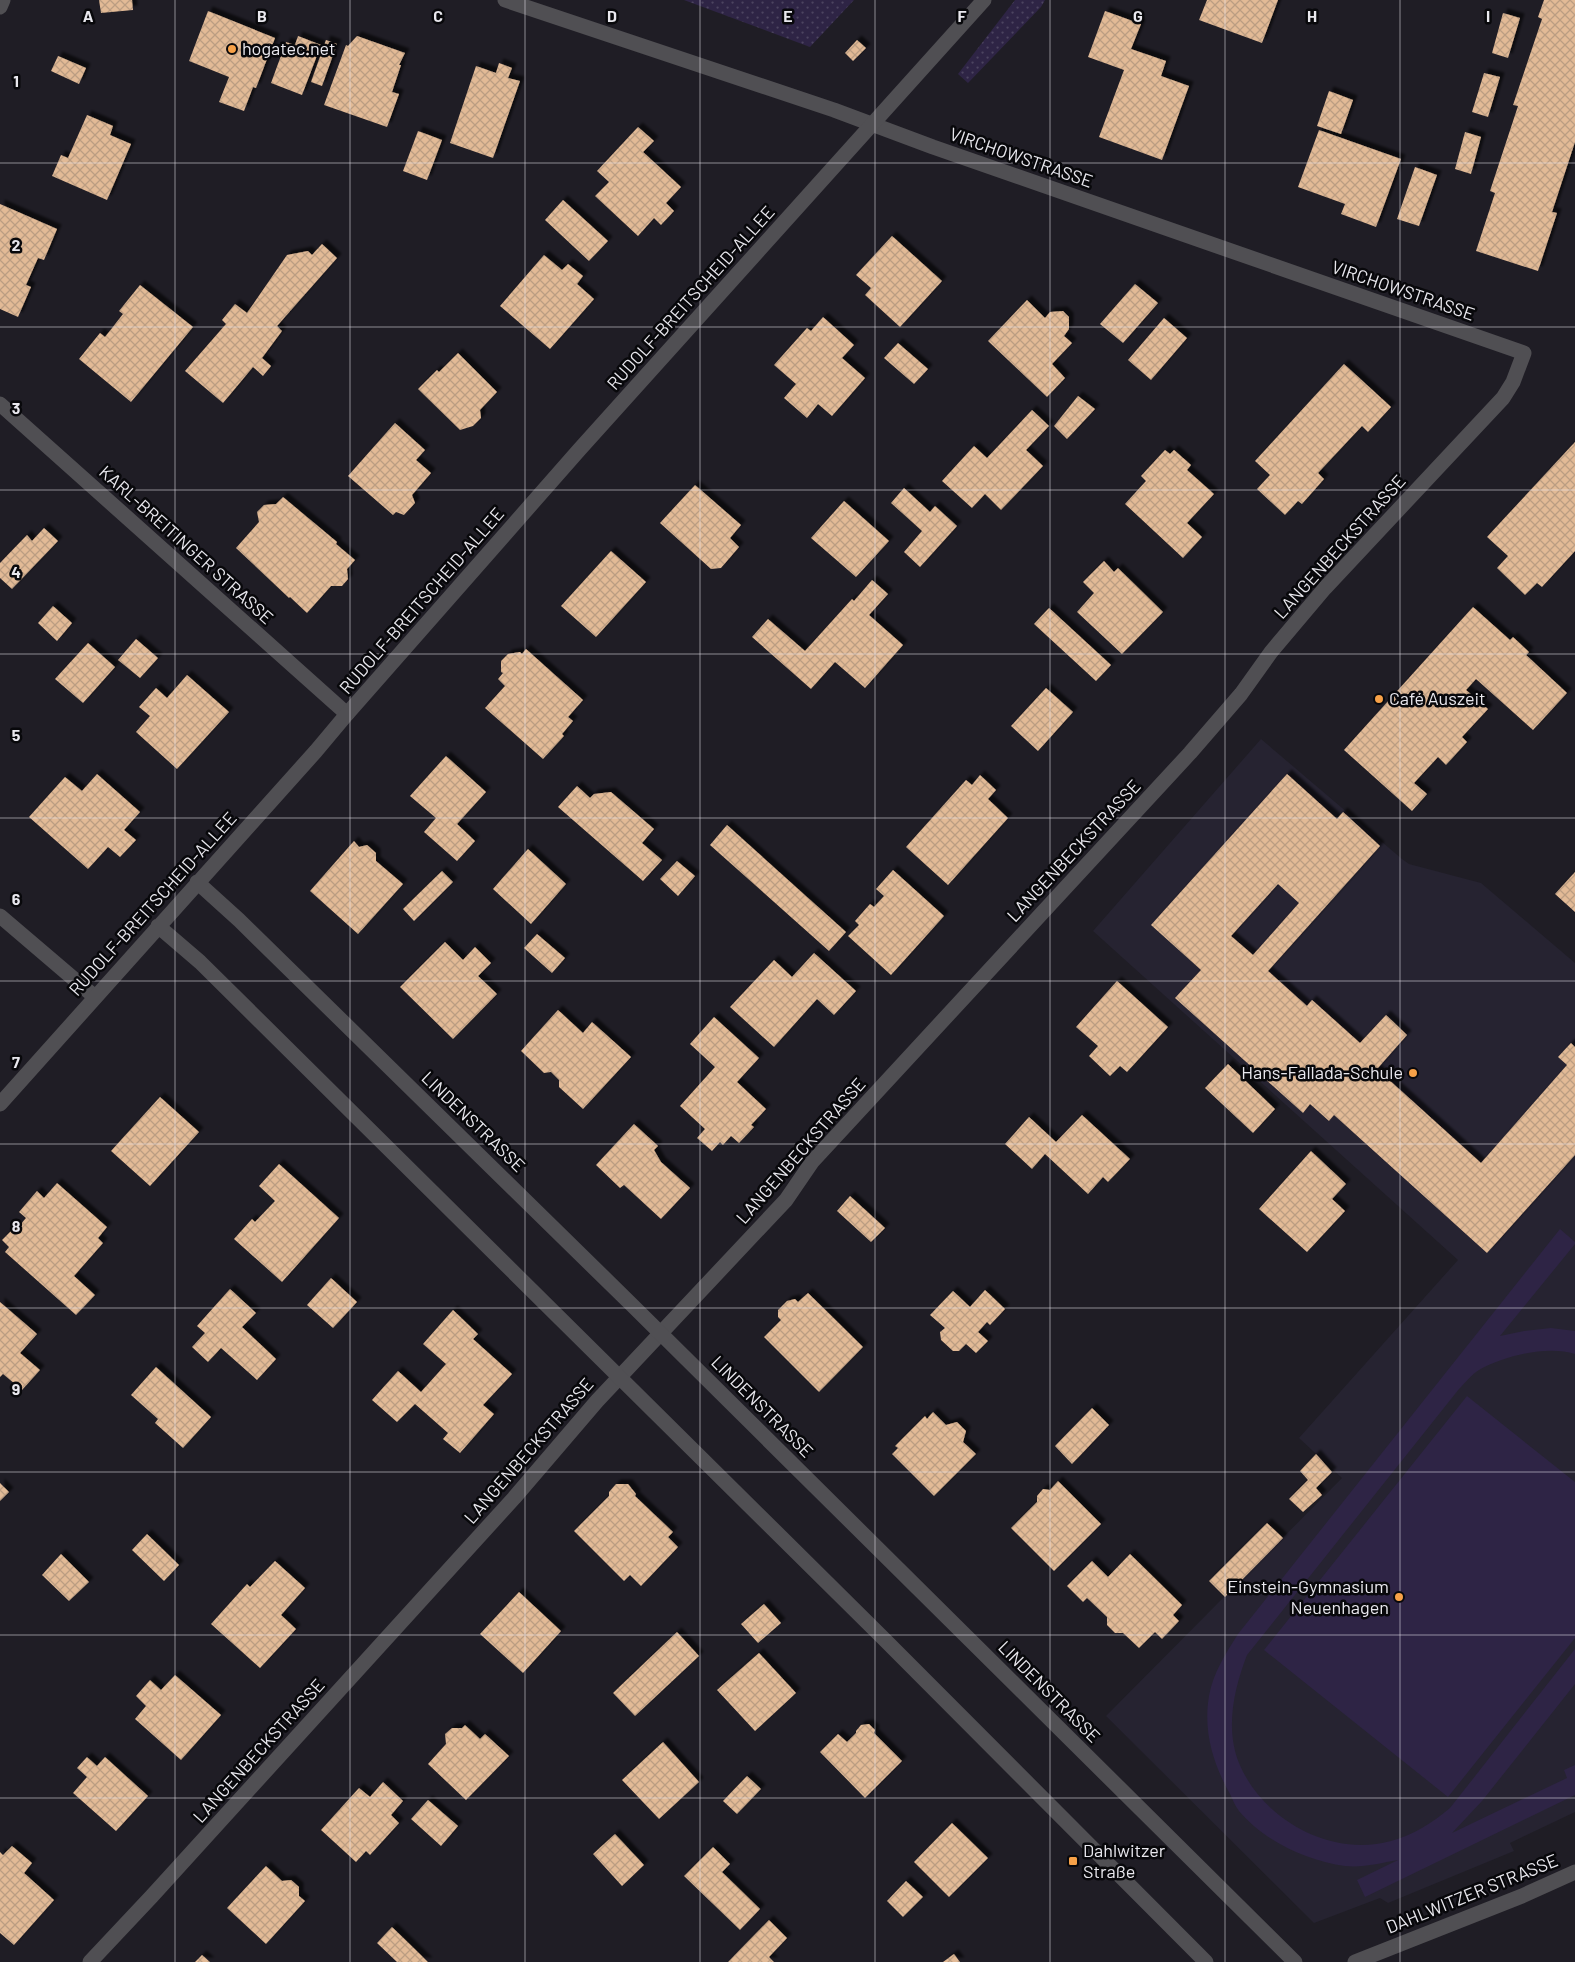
<svg xmlns="http://www.w3.org/2000/svg" width="1575" height="1962" font-family="Barlow,sans-serif">
<style>
.built{fill:#262331}
.grass{fill:url(#grass-dots)}
.pitch{fill:#2e2445}
.building{fill:url(#building-cross-hatch);fill-rule:evenodd;filter:url(#shadow)}
.lines{fill:none;stroke-linecap:round;stroke-linejoin:round}
.minor{stroke:#504f53;stroke-width:15}
.tertiary{stroke:#504f53;stroke-width:15}
.grid{fill:none;stroke:#e9e8ee;stroke-width:1;stroke-opacity:0.55}
.poi-dot{fill:#f7a148;stroke:#08080b;stroke-width:2}
.labels{text-anchor:middle;stroke-width:5;stroke-linejoin:round;paint-order:stroke}
.poi-label{font-size:18px;fill:#e9e8ee;stroke:#08080b;text-anchor:start}
.street-label{font-size:18px;fill:#e9e8ee;stroke:#08080b}
.grid-label{font-size:16px;text-anchor:middle;font-weight:bold;fill:#e9e8ee;stroke:#08080b;stroke-width:5;stroke-linejoin:round;paint-order:stroke}
</style>
<defs>
<pattern id="grass-dots" width="8" height="8" patternUnits="userSpaceOnUse" patternTransform="scale(1.25)"><rect width="8" height="8" fill="#2e2445"/><path d="M2 2h.1M6 6h.1" fill="none" stroke="#4c4460" stroke-width="1.8" stroke-linecap="round"/></pattern>
<pattern id="building-cross-hatch" width="8" height="8" patternUnits="userSpaceOnUse" patternTransform="scale(1.25)"><rect width="8" height="8" fill="#e2ba96"/><path d="M0 0l8 8M0 8l8-8" fill="none" stroke="#bb9d82"/></pattern>
<filter id="shadow"><feDropShadow dx="4.5" dy="-4.5" stdDeviation="1" flood-color="#0009"/></filter>
</defs>
<rect width="100%" height="100%" fill="#1f1d25"/>
<!-- built -->
<path class="built" d="M1261,739l141,120 7,5 72,19 94,80v849l-65,31 4,8 -126,52 -8,-5 -66,25 -208,-207 236,-238 -43,-40 159,-178 -365,-329z"/>
<!-- grass -->
<path class="grass" d="M684,0h170l-44,47z
M1015,0h30l-4,7 -73,76 -10,-9z"/>
<!-- pitch -->
<path class="pitch" d="M1560,1229l15,13v2l-75,92 24,-5 27,-3 24,3v23c-28,-9 -71,2 -96,16 -7,4 -14,13 -20,19l-212,266c-13,34 -22,73 -8,108 23,56 91,95 152,78 22,-6 41,-18 59,-33l125,-159v35l-93,117 -30,32 115,-55 -3,-8 11,-5v30l-210,102 -8,-17 41,-20c-18,3 -35,8 -53,6 -38,-5 -81,-25 -106,-55 -4,-5 -6,-11 -9,-17 -17,-30 -27,-63 -21,-98 4,-23 17,-43 29,-62z
M1467,1396l108,86v156l-127,159 -184,-147z"/>
<!-- building -->
<path class="building" d="M99,0h33l1,10 -32,3z
M1207,0h71l-16,43 -63,-23z
M1544,0h31v142l-23,70 5,1 -19,58 -62,-20 19,-58 -5,-2 28,-85 -5,-1 29,-86 -4,-2z
M208,11l67,27 -19,50 -3,-1 -9,24 -25,-9 10,-25 -40,-16z
M1105,11l36,13 -10,25 35,12 -5,15 28,10 -27,74 -63,-23 25,-67 -36,-13z
M1503,13l17,5 -12,40 -16,-5z
M298,36l23,9 -19,50 -31,-12 15,-41 9,3z
M357,36l48,17 -6,12h2l-9,27 7,2 -12,33 -63,-22 22,-60 2,1z
M326,40l11,4 -15,42 -11,-4z
M857,40l9,8 -13,13 -8,-8z
M58,56l28,12 -7,16 -28,-13z
M499,63l13,5 -4,10 12,3 -27,77 -43,-15 26,-77 20,7z
M1484,73l16,4 -12,40 -16,-5z
M1329,91l24,9 -12,34 -24,-8z
M87,115l26,11 -3,9 21,9 -24,56 -55,-24 9,-21 7,3z
M638,127l16,14 -11,11 38,35 -15,16 8,8 -13,14 -7,-7 -16,18 -43,-40 14,-14 -12,-11z
M1319,130l82,29 -25,68 -35,-13 4,-10 -47,-17z
M418,131l24,9 -15,40 -24,-9z
M1465,132l16,5 -10,37 -16,-5z
M1415,167l22,8 -18,51 -22,-7z
M563,200l45,41 -19,20 -44,-41z
M0,204l57,25 -13,31 -6,-2 -12,27 5,2 -13,30 -18,-8z
M892,236l50,45 -42,46 -35,-32 6,-7 -15,-13z
M322,244l15,14 -60,68 5,5 -20,27 9,8 -8,10 -10,-9 -30,36 -38,-32 41,-47 -4,-4 13,-16 12,9 40,-58 21,-4 4,4z
M544,255l18,15 6,-6 15,12 -6,8 17,15 -44,50 -50,-43z
M1135,284l23,19 -35,40 -23,-19z
M140,285l53,42 -62,75 -52,-43 21,-26 5,4 18,-23 -4,-3z
M1027,300l18,18 5,-6 13,-1 6,6v12l-5,7 8,7 -20,21 13,14 -18,19 -59,-56z
M823,317l31,28 -12,13 23,20 -33,38 -14,-12 -11,14 -23,-20 12,-14 -22,-19 33,-37 4,3z
M1164,318l23,20 -36,42 -23,-20z
M898,343l30,26 -14,15 -30,-26z
M458,353l39,39 -17,18 1,8 -8,8 -13,4 -42,-41 19,-19 2,2z
M1344,364l47,43 -23,25 -6,-6 -44,47 6,6 -22,25 -4,-3 -13,14 -28,-26 13,-14 -15,-14z
M1078,396l17,13 -28,30 -13,-13z
M1032,410l17,16 -23,24 17,16 -42,44 -16,-16 -13,14 -30,-27 32,-35 13,12z
M395,423l30,27 -9,10 15,13 -19,22 3,8 -11,12 -8,-3 -3,3 -45,-39z
M1575,442v109l-33,36 -5,-4 -12,12 -28,-27 11,-12 -21,-19z
M1165,450l5,4 4,-4 17,15 -4,5 27,24 -27,29 15,14 -19,21 -58,-54 21,-23 -5,-5z
M695,485l46,40 -11,13 9,9 -18,21 -10,1 -51,-46z
M904,488l26,24 5,-6 22,20 -37,41 -16,-15 18,-21 -31,-28z
M283,497l54,45 -1,2 19,16 -8,9 1,10 -6,7h-11l-24,27 -17,-16 -1,1 -53,-50 23,-26 -2,-10 7,-7 12,-1z
M844,501l45,40 -33,36 -45,-39z
M44,528l14,13 -46,48 -12,-11v-15l27,-28 5,6z
M611,551l35,31 -50,55 -35,-31z
M1104,561l10,11 4,-4 45,44 -41,42 -45,-42 17,-19 -11,-11z
M872,580l16,14 -19,21 34,30 -38,43 -30,-26 -24,27 -59,-52 16,-18 37,32 47,-52 2,2z
M53,606l19,17 -15,18 -19,-18z
M1473,607l37,33 3,-3 16,15 -3,3 41,38 -34,37 -57,-51 -10,11 22,19 -26,28 5,5 -21,23 -8,-8 -24,26 13,11 -15,17 -68,-61z
M1049,608l62,57 -15,16 -62,-57z
M136,639l22,19 -18,20 -22,-18z
M88,643l27,24 -32,36 -28,-24z
M526,649l57,51 -15,17 5,4 -11,13 2,2 -21,23 -58,-51 20,-22 -7,-7 5,-6 -2,-1v-11l7,-7 12,-2 2,2z
M187,675l42,37 -52,57 -41,-37 14,-16 -11,-9 17,-19 11,10z
M1046,688l27,24 -35,39 -27,-25z
M446,756l40,36 -29,32 18,17 -18,20 -33,-29 12,-14 -26,-22z
M97,774l43,38 -16,18 12,10 -16,17 -12,-10 -20,22 -59,-52 36,-40 17,14z
M1287,774l50,45 6,-7 37,34 -112,125 39,35 5,-6 48,43 26,-28 21,20 -30,34 104,94 86,-98 -9,-8 13,-14 4,4v108l-88,98 -153,-138 -5,6 -19,-17 -7,9 -128,-115 26,-28 -50,-45zM1278,884l21,19 -46,52 -22,-19z
M980,775l16,15 -8,9 20,19 -60,67 -42,-38 60,-67 6,5z
M577,786l13,12 4,-4 17,-2 43,37 -12,14 20,17 -19,21 -85,-74z
M727,825l119,107 -17,19 -119,-106z
M354,841l5,6 8,-2 9,8v8l27,23 -45,50 -48,-43z
M528,849l38,35 -35,40 -38,-35z
M677,861l18,15 -17,20 -18,-17z
M893,870l51,46 -53,59 -43,-39 11,-11 -4,-4 15,-17 4,3 10,-11 -8,-7z
M442,871l11,11 -39,39 -11,-12z
M1575,872v40l-20,-18z
M537,934l28,24 -13,15 -28,-25z
M445,942l18,18 12,-13 16,16 -13,13 19,18 -44,45 -53,-52z
M814,953l42,38 -22,24 -17,-16 -43,48 -44,-40 44,-47 18,17z
M1117,981l51,46 -41,45 -7,-6 -10,10 -21,-20 9,-10 -22,-19z
M558,1010l25,23 9,-11 39,35 -48,52 -24,-22v-7l-8,-8 -7,1 -23,-22z
M714,1017l45,41 -22,24 29,27 -15,16 3,2 -15,16 -8,-7 -8,9 -3,-3 -8,9 -15,-13 8,-9 -25,-23 35,-39 -25,-23z
M1228,1064l47,45 -22,24 -48,-45z
M160,1097l39,35 -49,54 -39,-35z
M1082,1115l48,44 -22,23 -5,-5 -15,17 -43,-40 -13,15 -27,-25 24,-27 27,25z
M634,1124l24,22 -4,4 7,12 29,26 -29,31 -37,-34 -4,3 -24,-23z
M1311,1151l35,33 -14,15 13,12 -38,41 -48,-43z
M279,1164l60,54 -57,64 -48,-43 18,-20 3,3 20,-21 -16,-15z
M57,1183l50,44 -9,11 5,5 -29,33 21,19 -19,20 -71,-63 4,-5 -7,-7 11,-11 2,2 11,-13 -7,-6 18,-21 7,7z
M850,1196l35,32 -14,14 -34,-31z
M331,1278l26,24 -24,26 -26,-23z
M230,1289l26,24 -14,14 34,32 -19,21 -36,-32 -13,14 -16,-15 13,-14 -8,-7z
M985,1290l20,19 -15,16 -3,-3 -9,10 10,9 -12,12 -10,-9 -7,7h-6l-12,-11 -1,-8 5,-4 -15,-13 23,-24 17,16z
M808,1293l55,54 -44,45 -55,-55 17,-17 -3,-3v-7l9,-9 8,-2 3,3z
M0,1302l37,32 -17,19 20,17 -18,20 -19,-16 -3,3z
M453,1310l25,24 -5,5 39,35 -29,31 11,9 -34,39 -17,-14 5,-6 -33,-29 -18,18 -25,-22 26,-29 23,21 25,-28 -23,-20z
M156,1367l55,50 -28,31 -28,-25 3,-4 -27,-24z
M1092,1408l17,17 -37,39 -17,-18z
M933,1412l13,13 11,-3 9,9 -3,11 13,12 -42,42 -42,-42 6,-6 -3,-2 30,-30 2,3z
M1316,1454l16,18 -16,16 6,7 -19,17 -14,-13 19,-19 -8,-9z
M1058,1481l43,43 -47,47 -43,-43 26,-26v-6l6,-7 7,1z
M0,1483l9,9 -9,9z
M616,1484h12l8,10 -1,2 38,36 -5,5 10,10 -37,39 -11,-11 -6,6 -50,-50 35,-35v-4z
M1267,1523l16,15 -58,59 -16,-16z
M147,1534l32,31 -15,16 -32,-31z
M61,1554l28,28 -20,19 -27,-26z
M1130,1554l52,51 -9,10 6,6 -17,18 -7,-7 -16,16 -16,-15h-8l-8,-8v-8l-20,-19 -4,4 -16,-16 25,-25 16,16z
M275,1561l30,27 -24,27 15,14 -36,39 -49,-44 36,-40 3,3z
M519,1592l42,39 -38,42 -43,-39z
M764,1604l17,19 -23,20 -17,-19z
M677,1632l22,24 -64,60 -22,-23z
M759,1653l37,40 -41,38 -38,-41z
M175,1675l46,40 -40,45 -46,-41 11,-13 -10,-10 14,-16 11,10z
M869,1724l6,6 -1,3 28,28 -37,37 -45,-46 18,-18 9,8 9,-9v-2l5,-6z
M465,1725l15,14 5,-5 24,22 -43,44 -38,-36 18,-20 -1,-10 7,-6h10z
M663,1742l36,40 -40,37 -37,-39z
M87,1757l10,9 8,-9 43,39 -32,35 -43,-38 14,-16 -10,-9z
M747,1776l14,13 -24,25 -14,-13z
M383,1782l20,19 -12,14 8,8 -29,32 -4,-4 -10,11 -35,-32 38,-42 11,9z
M428,1800l30,26 -17,20 -30,-27z
M952,1823l36,35 -39,39 -35,-35z
M615,1834l29,31 -22,21 -29,-32z
M12,1846l20,17 -8,10 30,27 -40,45 -14,-12v-81l3,3z
M713,1847l17,17 -8,8 38,37 -20,21 -56,-54z
M266,1866l16,15 9,-1 8,7v9l6,5 -39,43 -39,-36z
M906,1881l17,16 -20,20 -16,-16z
M769,1920l18,18 -18,19 5,5h-46z
M392,1927l36,35h-31l-20,-19z
M954,1954l6,8h-17z
M202,1955l8,7h-15z"/>
<g class="lines">
<!-- minor -->
<path class="minor" d="M0,7l3,-7
M0,404l347,310
M0,916l95,81
M90,1962l62,-66 362,-398 83,-97 189,-201 26,-38 378,-409 51,-59 30,-42 54,-64 178,-190 10,-16 11,-29 -591,-206 -99,-37 -329,-110
M1355,1962l167,-66 53,-24"/>
<!-- tertiary -->
<path class="tertiary" d="M197,882l42,38 393,385 663,657
M158,926l42,36 682,675 324,325
M0,1104l316,-353 31,-37 232,-264 405,-450"/>
</g>
<!-- grid -->
<path class="grid" d="M175,0v1962M350,0v1962M525,0v1962M700,0v1962M875,0v1962M1050,0v1962M1225,0v1962M1400,0v1962M0,163h1575M0,327h1575M0,490h1575M0,654h1575M0,818h1575M0,981h1575M0,1144h1575M0,1308h1575M0,1472h1575M0,1635h1575M0,1798h1575"/>
<!-- markers -->
<g class="poi-dot">
<circle cx="232" cy="49" r="5"/>
<circle cx="1379" cy="699" r="5"/>
<circle cx="1413" cy="1073" r="5"/>
<circle cx="1399" cy="1597" r="5"/>
<rect x="1068" y="1856" width="10" height="10" rx="2.5"/>
</g>
<g class="labels">
<!-- poi labels -->
<g class="poi-label">
<text x="242" y="55">hogatec.net</text>
<text x="1389" y="705">Café Auszeit</text>
<text x="1403" y="1079" text-anchor="end">Hans-Fallada-Schule</text>
<text x="1389" y="1593" text-anchor="end">Einstein-Gymnasium<tspan x="1389" dy="21">Neuenhagen</tspan></text>
<text x="1083" y="1857">Dahlwitzer<tspan x="1083" dy="21">Straße</tspan></text>
</g>
<!-- street labels -->
<g class="street-label">
<text transform="translate(1021 158) rotate(19)" y="6">VIRCHOWSTRASSE</text>
<text transform="translate(1403 291) rotate(19)" y="6">VIRCHOWSTRASSE</text>
<text transform="translate(691 298) rotate(-48)" y="6">RUDOLF-BREITSCHEID-ALLEE</text>
<text transform="translate(186 545) rotate(42)" y="6">KARL-BREITINGER STRASSE</text>
<text transform="translate(1340 547) rotate(-48)" y="6">LANGENBECKSTRASSE</text>
<text transform="translate(422 601) rotate(-49)" y="6">RUDOLF-BREITSCHEID-ALLEE</text>
<text transform="translate(1074 851) rotate(-47)" y="6">LANGENBECKSTRASSE</text>
<text transform="translate(153 904) rotate(-48)" y="6">RUDOLF-BREITSCHEID-ALLEE</text>
<text transform="translate(473 1122) rotate(44)" y="6">LINDENSTRASSE</text>
<text transform="translate(801 1151) rotate(-49)" y="6">LANGENBECKSTRASSE</text>
<text transform="translate(762 1407) rotate(45)" y="6">LINDENSTRASSE</text>
<text transform="translate(529 1451) rotate(-49)" y="6">LANGENBECKSTRASSE</text>
<text transform="translate(1049 1692) rotate(45)" y="6">LINDENSTRASSE</text>
<text transform="translate(259 1751) rotate(-48)" y="6">LANGENBECKSTRASSE</text>
<text transform="translate(1472 1894) rotate(-22)" y="6">DAHLWITZER STRASSE</text>
</g>
</g>
<g class="grid-label">
<text x="88" y="22">A</text>
<text x="262" y="22">B</text>
<text x="438" y="22">C</text>
<text x="612" y="22">D</text>
<text x="788" y="22">E</text>
<text x="962" y="22">F</text>
<text x="1138" y="22">G</text>
<text x="1312" y="22">H</text>
<text x="1488" y="22">I</text>
<text x="16" y="87">1</text>
<text x="16" y="251">2</text>
<text x="16" y="414">3</text>
<text x="16" y="578">4</text>
<text x="16" y="741">5</text>
<text x="16" y="905">6</text>
<text x="16" y="1068">7</text>
<text x="16" y="1232">8</text>
<text x="16" y="1395">9</text>
</g>
</svg>
